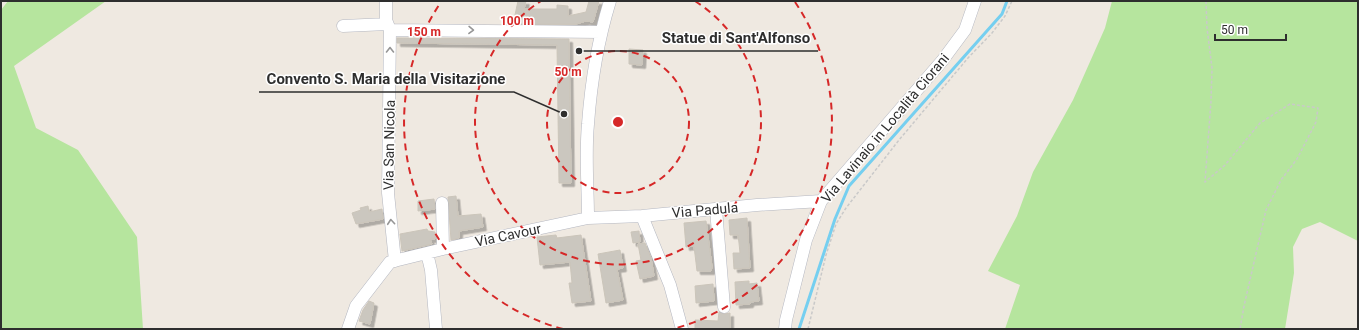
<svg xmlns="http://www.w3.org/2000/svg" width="1359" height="330" font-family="Roboto,sans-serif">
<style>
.green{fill:#b6e59e}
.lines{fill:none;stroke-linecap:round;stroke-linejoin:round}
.stream{stroke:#75cff0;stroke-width:3}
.building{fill:#cbc7bf;stroke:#cbc5ba;filter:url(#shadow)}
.minor-casing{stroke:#b4b7c1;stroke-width:13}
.path{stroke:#c9c9c9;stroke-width:1.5;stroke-dasharray:3 2;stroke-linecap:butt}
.minor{stroke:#fff;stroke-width:12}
.oneway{stroke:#969696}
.ring{fill:none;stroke:#d62828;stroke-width:2;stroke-dasharray:7 5}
.labels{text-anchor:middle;stroke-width:3;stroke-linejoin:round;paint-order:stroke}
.street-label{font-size:14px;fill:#2e2e2e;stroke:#fff}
.centre{fill:#d62828;stroke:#fff;stroke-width:2}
.ring-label{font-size:12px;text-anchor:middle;font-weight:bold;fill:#d62828;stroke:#fff;stroke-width:3;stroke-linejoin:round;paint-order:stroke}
.leader{fill:none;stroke:#2e2e2e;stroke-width:1.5}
.callout-dot{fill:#2e2e2e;stroke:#fff;stroke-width:1.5}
.callout-label{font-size:15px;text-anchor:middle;font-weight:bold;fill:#2e2e2e;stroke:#fff;stroke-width:3;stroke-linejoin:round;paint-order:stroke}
</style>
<defs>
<filter id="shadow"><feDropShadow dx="3.5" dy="3.5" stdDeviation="0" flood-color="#0004"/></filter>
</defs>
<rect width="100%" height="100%" fill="#efe9e1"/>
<!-- green -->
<path class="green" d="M8,1h98l-92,65 22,62 42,22 59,87 6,92h-142v-319z
M1112,1h246v240l-38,-19 -18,7 -9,18 1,26 -9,56h-280l15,-44 -32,-14 29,-55 16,-44 40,-72 32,-72z"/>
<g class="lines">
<!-- stream -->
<path class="stream" d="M799,329l36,-110 14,-33 153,-172 5,-13"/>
</g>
<!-- building -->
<path class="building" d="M518,1h8l-2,8h33v-4l11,1v10l18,-4 3,-11h10l-6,21 -7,-1 -10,3h-63z
M397,38l172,1 2,144h-12l-2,-138 -160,-2z
M629,49l14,1 -1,15 -13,-1z
M456,196l2,20 23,-2 2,13 -24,4v7l-8,2 -3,-43z
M434,199l1,10 -17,2v-10z
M368,206l1,6 13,-3 1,10 -27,5 -4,-11 9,-3 -1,-2z
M747,218l3,50 -16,1 -1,-16h7l-1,-10 -1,-8h-8l-1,-15z
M706,221l6,46 -1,4h-14l-3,-25 -8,1 -2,-24z
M427,229l1,2 7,1v7h-5l2,5 -30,7 -2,-17z
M639,231l1,11 -7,1 -2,-11z
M556,235l1,3 24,-3 10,66 -19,2 -3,-20h3l-2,-21 -30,3 -3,-28z
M645,243l6,15 3,18 -14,3 -4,-18 5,-1 -3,-16z
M620,250l3,18 -6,1 6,31 -17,3 -8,-49z
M749,281v3l8,-1 2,18 -9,1v2l-14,1 -1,-23z
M713,284l1,17 -18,2 -1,-17z
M369,301l5,2 -4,21 -11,-3 4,-11z
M719,312l5,2 6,-1v16h-35v-9l23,1z"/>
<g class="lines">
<defs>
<path id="minor" d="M386,1v19l4,10 -2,163 7,68
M343,26l44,-2
M390,30l211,2
M442,203l1,46
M716,209l8,98
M642,216l28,69 12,44
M588,218c0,-31 -3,-63 0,-94 3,-41 10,-84 22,-123
M427,253l4,17 5,59
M348,329l8,-23 34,-44 53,-13 145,-31 54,-2 115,-11 64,-4
M785,329l1,-9 20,-80 15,-39 121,-140 23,-31 10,-29"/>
</defs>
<!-- minor casing -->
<use href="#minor" class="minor-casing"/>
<!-- path -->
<path class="path" d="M1206,1l1,27 5,40 -1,33 -6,81 20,-17 35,-42 30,-19 28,4 -2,14 -19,37 -16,21 -15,30 -22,96 -4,23
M808,329l18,-74 10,-31 10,-16 53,-68 69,-82 24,-25 13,-17 7,-15"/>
<!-- minor -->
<use href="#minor" class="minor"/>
</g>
<!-- one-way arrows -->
<defs><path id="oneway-chevron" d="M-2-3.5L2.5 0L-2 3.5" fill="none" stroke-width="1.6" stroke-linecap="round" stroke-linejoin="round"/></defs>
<g class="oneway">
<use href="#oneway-chevron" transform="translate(471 30) rotate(1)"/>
<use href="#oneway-chevron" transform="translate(390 50) rotate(-90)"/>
<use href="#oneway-chevron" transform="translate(391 222) rotate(-95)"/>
</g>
<!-- distance rings -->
<g class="ring">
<circle cx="618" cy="122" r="71"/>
<path d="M695 1A143 143 0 1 1 541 1"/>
<path d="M563 329A214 214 0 0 1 441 2M795 2A214 214 0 0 1 673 329"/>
</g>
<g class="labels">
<!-- street labels -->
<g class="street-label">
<text transform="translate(885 128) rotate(-50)" y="5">Via Lavinaio in Località Ciorani</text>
<text transform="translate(389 145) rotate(-89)" y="5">Via San Nicola</text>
<text transform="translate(705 210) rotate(-5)" y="5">Via Padula</text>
<text transform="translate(508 235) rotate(-12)" y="5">Via Cavour</text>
</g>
</g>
<circle cx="618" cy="122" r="6" class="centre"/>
<g class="ring-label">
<text x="517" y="25">100 m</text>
<text x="424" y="36">150 m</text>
<text x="568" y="76">50 m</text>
</g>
<!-- callouts -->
<path class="leader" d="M579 51L653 51H818M564 114L514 92H259"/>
<g class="callout-dot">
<circle cx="579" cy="51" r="4"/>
<circle cx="564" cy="114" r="4"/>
</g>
<g class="callout-label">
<text x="736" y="43">Statue di Sant'Alfonso</text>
<text x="386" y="84">Convento S. Maria della Visitazione</text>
</g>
<!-- border -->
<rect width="1359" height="330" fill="none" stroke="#2e2e2e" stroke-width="4"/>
<!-- scale -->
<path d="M1215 34v6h71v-6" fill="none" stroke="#2e2e2e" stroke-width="2"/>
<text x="1221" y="34" font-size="12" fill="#2e2e2e" stroke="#ffffff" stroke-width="3" paint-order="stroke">50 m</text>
</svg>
